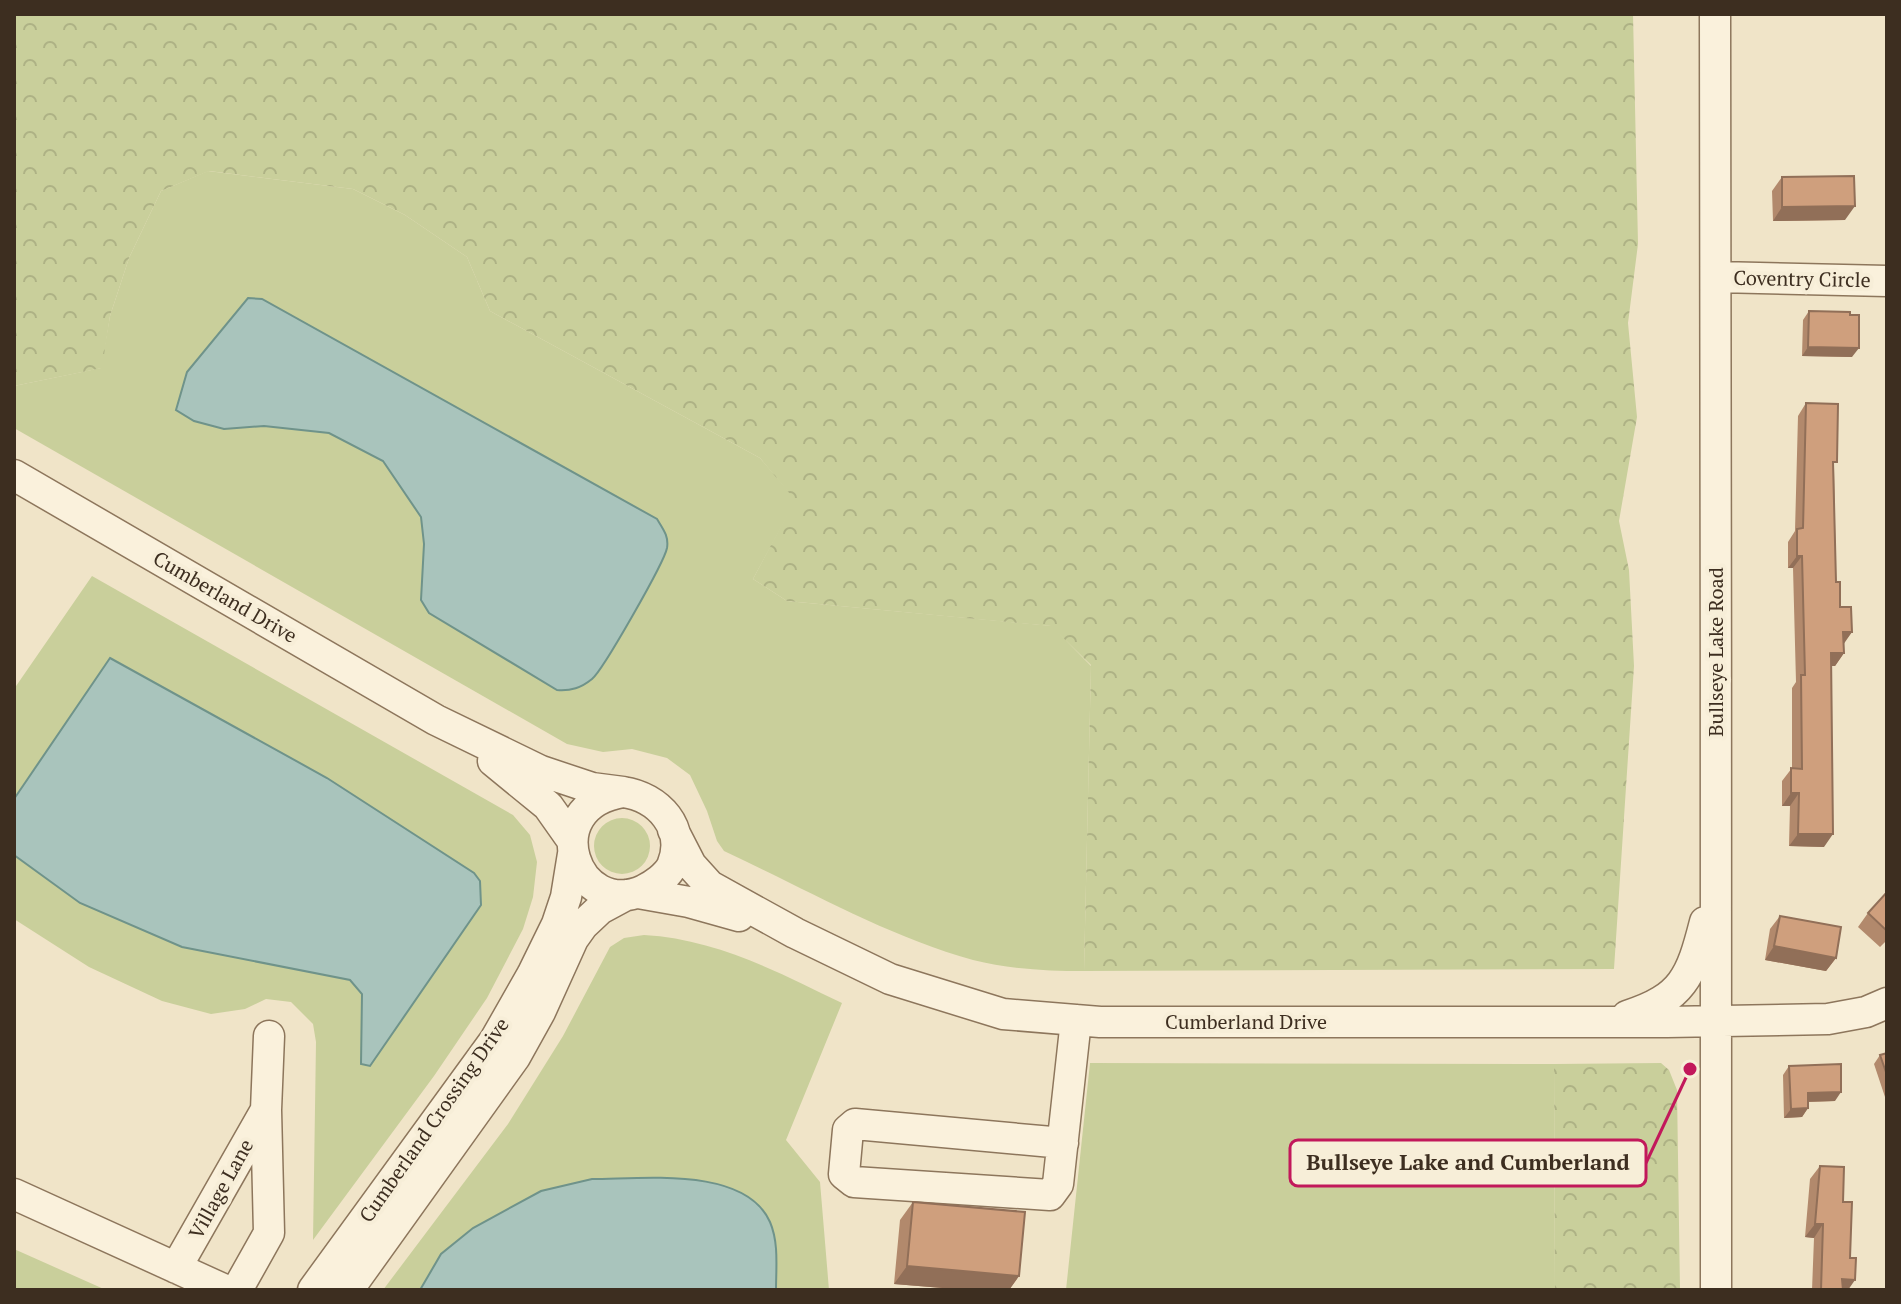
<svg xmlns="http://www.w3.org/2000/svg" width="1901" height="1304" font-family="'PT Serif',serif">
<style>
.green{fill:#c9cf9b;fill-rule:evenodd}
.forest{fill:url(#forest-crowns)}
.water{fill:#a9c4bc;stroke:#6f938a;stroke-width:2}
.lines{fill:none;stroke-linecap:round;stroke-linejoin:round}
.minor-casing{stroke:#8d765c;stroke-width:33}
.minor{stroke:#faf1dc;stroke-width:30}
.wall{fill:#b2896c}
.shaded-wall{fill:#916f58}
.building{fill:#cf9f7d;stroke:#916f58;stroke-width:2}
.labels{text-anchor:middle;stroke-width:8;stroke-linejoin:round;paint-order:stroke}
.street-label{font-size:20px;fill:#3d2e20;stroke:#f7eed8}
.leader{fill:none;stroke:#c2185b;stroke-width:3}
.callout-dot{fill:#c2185b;stroke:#f7eed8;stroke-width:3}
.callout{fill:#f7eed8;stroke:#c2185b;stroke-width:3}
.callout-label{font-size:22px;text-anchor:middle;font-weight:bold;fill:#3d2e20}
</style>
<defs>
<pattern id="forest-crowns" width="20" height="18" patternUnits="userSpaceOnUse" patternTransform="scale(2)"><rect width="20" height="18" fill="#c9cf9b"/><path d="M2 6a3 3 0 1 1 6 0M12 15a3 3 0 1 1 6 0" fill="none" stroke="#aeb285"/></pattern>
</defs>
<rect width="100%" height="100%" fill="#f0e4c8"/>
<!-- green -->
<path class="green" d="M208,171l145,18 52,26 62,42 23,54 270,147 36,42 -43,79 34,22 265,25 39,40 -7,305c-37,0 -75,-2 -111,-11 -86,-24 -167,-71 -249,-109l-7,-10 -10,-30 -17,-36 -23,-17 -35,-9 -29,3 -36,-8 -553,-316v-42l87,-18 9,-52 19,-58 32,-67zM262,299l395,220 10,30 -9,21 -42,72 -195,-42 3,-56 -3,-27 -38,-56 -54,-28 -65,-7 -41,3z
M92,576l421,239 17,20 7,27 -4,35 -10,32 -36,69 -53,78 -121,164 3,-198 -3,-18 -22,-22 -25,-3 -21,10 -34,5 -49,-13 -73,-34 -75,-48v-64l66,48 102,44 168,33 12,14 -1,69 113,-190 -147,-95 -216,-120 -97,140v-109z
M594 846a28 28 0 1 1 56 0a28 28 0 1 1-56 0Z
M644,935c72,4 134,37 198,68l-56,137 34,42 9,108h-53v-41l-184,-70 -165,98 -7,13h-37l125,-166 55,-88 47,-89 14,-9z
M1090,1063l464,1 1,226h-489z
M14,1249l92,41h-92z"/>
<!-- forest -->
<path class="forest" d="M14,14h1619l5,230 -10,79 9,94 -18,104 10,49 5,96 -20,303 -530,2 7,-306 -40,-39 -264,-25 -34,-22 42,-79 -35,-42 -270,-147 -23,-54 -62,-42 -52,-26 -144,-18 -48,20 -32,67 -19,58 -8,52 -88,18z
M1661,1063l8,7 8,20 3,200h-125l-1,-226z"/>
<!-- water -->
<path class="water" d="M248,298l14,1 395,220c6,10 12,17 10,29 -3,15 -64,122 -75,131 -11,9 -21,12 -35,11l-128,-77 -8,-13 3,-56 -3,-27 -38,-56 -54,-28 -65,-7 -40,3 -30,-8 -18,-11 11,-38z
M110,658l217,120 147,95 6,8 1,24 -111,161 -9,-2 1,-70 -12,-14 -168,-33 -102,-44 -66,-48v-56z
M592,1179c51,0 153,-13 178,43 9,21 6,46 6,68h-356l21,-36 32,-26 68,-37z"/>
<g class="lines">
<defs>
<path id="minor" d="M1715,14c3,425 -1,851 1,1276
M1717,277l170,4
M14,475l422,245 105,51 51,17 31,4
M493,761l55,45 24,34
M623,792c35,5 65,36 49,74 -5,10 -18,19 -28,24 -67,31 -110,-83 -21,-98z
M673,830l18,35 19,21 85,47 95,46 113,35 97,8h567l161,-3 38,-7 21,-9
M638,893l51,9 50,14
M1627,1016c56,-18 64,-39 78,-94
M1063,1143l-208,-19 -7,6 -4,44 10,8 196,13 8,-11 18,-164
M14,1194l211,96
M176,1268l90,-158
M237,1290l32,-57 -3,-123 3,-74
M313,1290l182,-250 37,-65 25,-51 9,-27 7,-43
M348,1290l167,-233 25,-45 33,-73 10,-14 17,-16 26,-14"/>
</defs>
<!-- minor casing -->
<use href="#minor" class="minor-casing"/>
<!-- minor -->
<use href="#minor" class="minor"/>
</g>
<!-- wall -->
<path class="wall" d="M1886,14h1v25h-2z
M1782,177l63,43 -72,1 -1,-30z
M1809,311l43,46 -50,-1 1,-36z
M1806,403l28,64 2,115 4,25 12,25 -9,11 1,10 -9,13h-4l-7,181 -35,-1 1,-40h-8v-25l10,-13v-80l4,-6 -3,-114h-5v-26l7,-11 3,-115z
M1887,892v48l-7,7 -22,-20 10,-14z
M1780,916l56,42 -10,13 -61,-11 5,-31z
M1887,1053v46l-1,1 -12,-36 6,-9z
M1789,1066l46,35 -27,1v6l-6,9 -18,1 -1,-43z
M1820,1166l23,36 5,88h-36l2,-52 -9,-1 5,-58z
M913,1202l106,74 -10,14h-42l-73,-6 6,-64z"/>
<!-- shaded-wall -->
<path class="shaded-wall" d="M1855,206l-10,14 -72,1 9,-14z
M1808,347l51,1 -7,9 -50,-1z
M1797,556h5l-9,12h-5z
M1843,632h9l-9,13z
M1831,653h13l-9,13h-13z
M1791,793h8l-9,13h-8z
M1798,834h35l-9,13 -35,-1z
M1774,946l62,12 -10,13 -61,-11z
M1841,1092l-6,9 -34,1 7,-9z
M1808,1108l-6,9 -18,1 7,-9z
M1815,1224h8l-9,14 -9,-1z
M907,1266l112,10 -10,14h-42l-73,-6z
M1842,1279l13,1 -7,10h-13z"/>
<!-- building -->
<path class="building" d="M1854,176l1,30 -73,1v-30z
M1809,311l41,1v3h9v33l-51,-1z
M1806,403l32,1 -1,58h-4l3,120h4v25h11l1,25h-9l1,21h-13l2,181h-35l1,-41h-8v-25l11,1 -1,-94h4l-3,-119h-5v-27l6,-1z
M1887,892v39l-19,-18z
M1780,916l61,11 -5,31 -62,-12z
M1887,1053v22l-7,-20z
M1841,1064v28l-33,1v15l-17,1 -2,-43z
M1820,1166l24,1 -1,35h9l-2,56h6l-1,22 -13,-1 1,11h-22l2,-66h-8z
M913,1202l112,10 -6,64 -112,-10z"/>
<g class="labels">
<!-- street labels -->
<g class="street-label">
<text transform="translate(1802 279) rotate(1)" y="7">Coventry Circle</text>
<text transform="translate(225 597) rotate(30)" y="7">Cumberland Drive</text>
<text transform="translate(1716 652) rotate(-90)" y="7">Bullseye Lake Road</text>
<text x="1246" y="1029">Cumberland Drive</text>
<text transform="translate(434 1120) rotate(-55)" y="7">Cumberland Crossing Drive</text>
<text transform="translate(221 1189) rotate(-61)" y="7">Village Lane</text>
</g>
</g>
<!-- callouts -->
<path class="leader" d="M1690 1069L1646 1163"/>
<circle class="callout-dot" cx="1690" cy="1069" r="8"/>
<rect class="callout" x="1290" y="1140" width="356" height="46" rx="8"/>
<g class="callout-label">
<text x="1468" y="1170">Bullseye Lake and Cumberland</text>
</g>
<!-- border -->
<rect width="1901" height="1304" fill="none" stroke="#3d2e20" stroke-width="32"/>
</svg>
